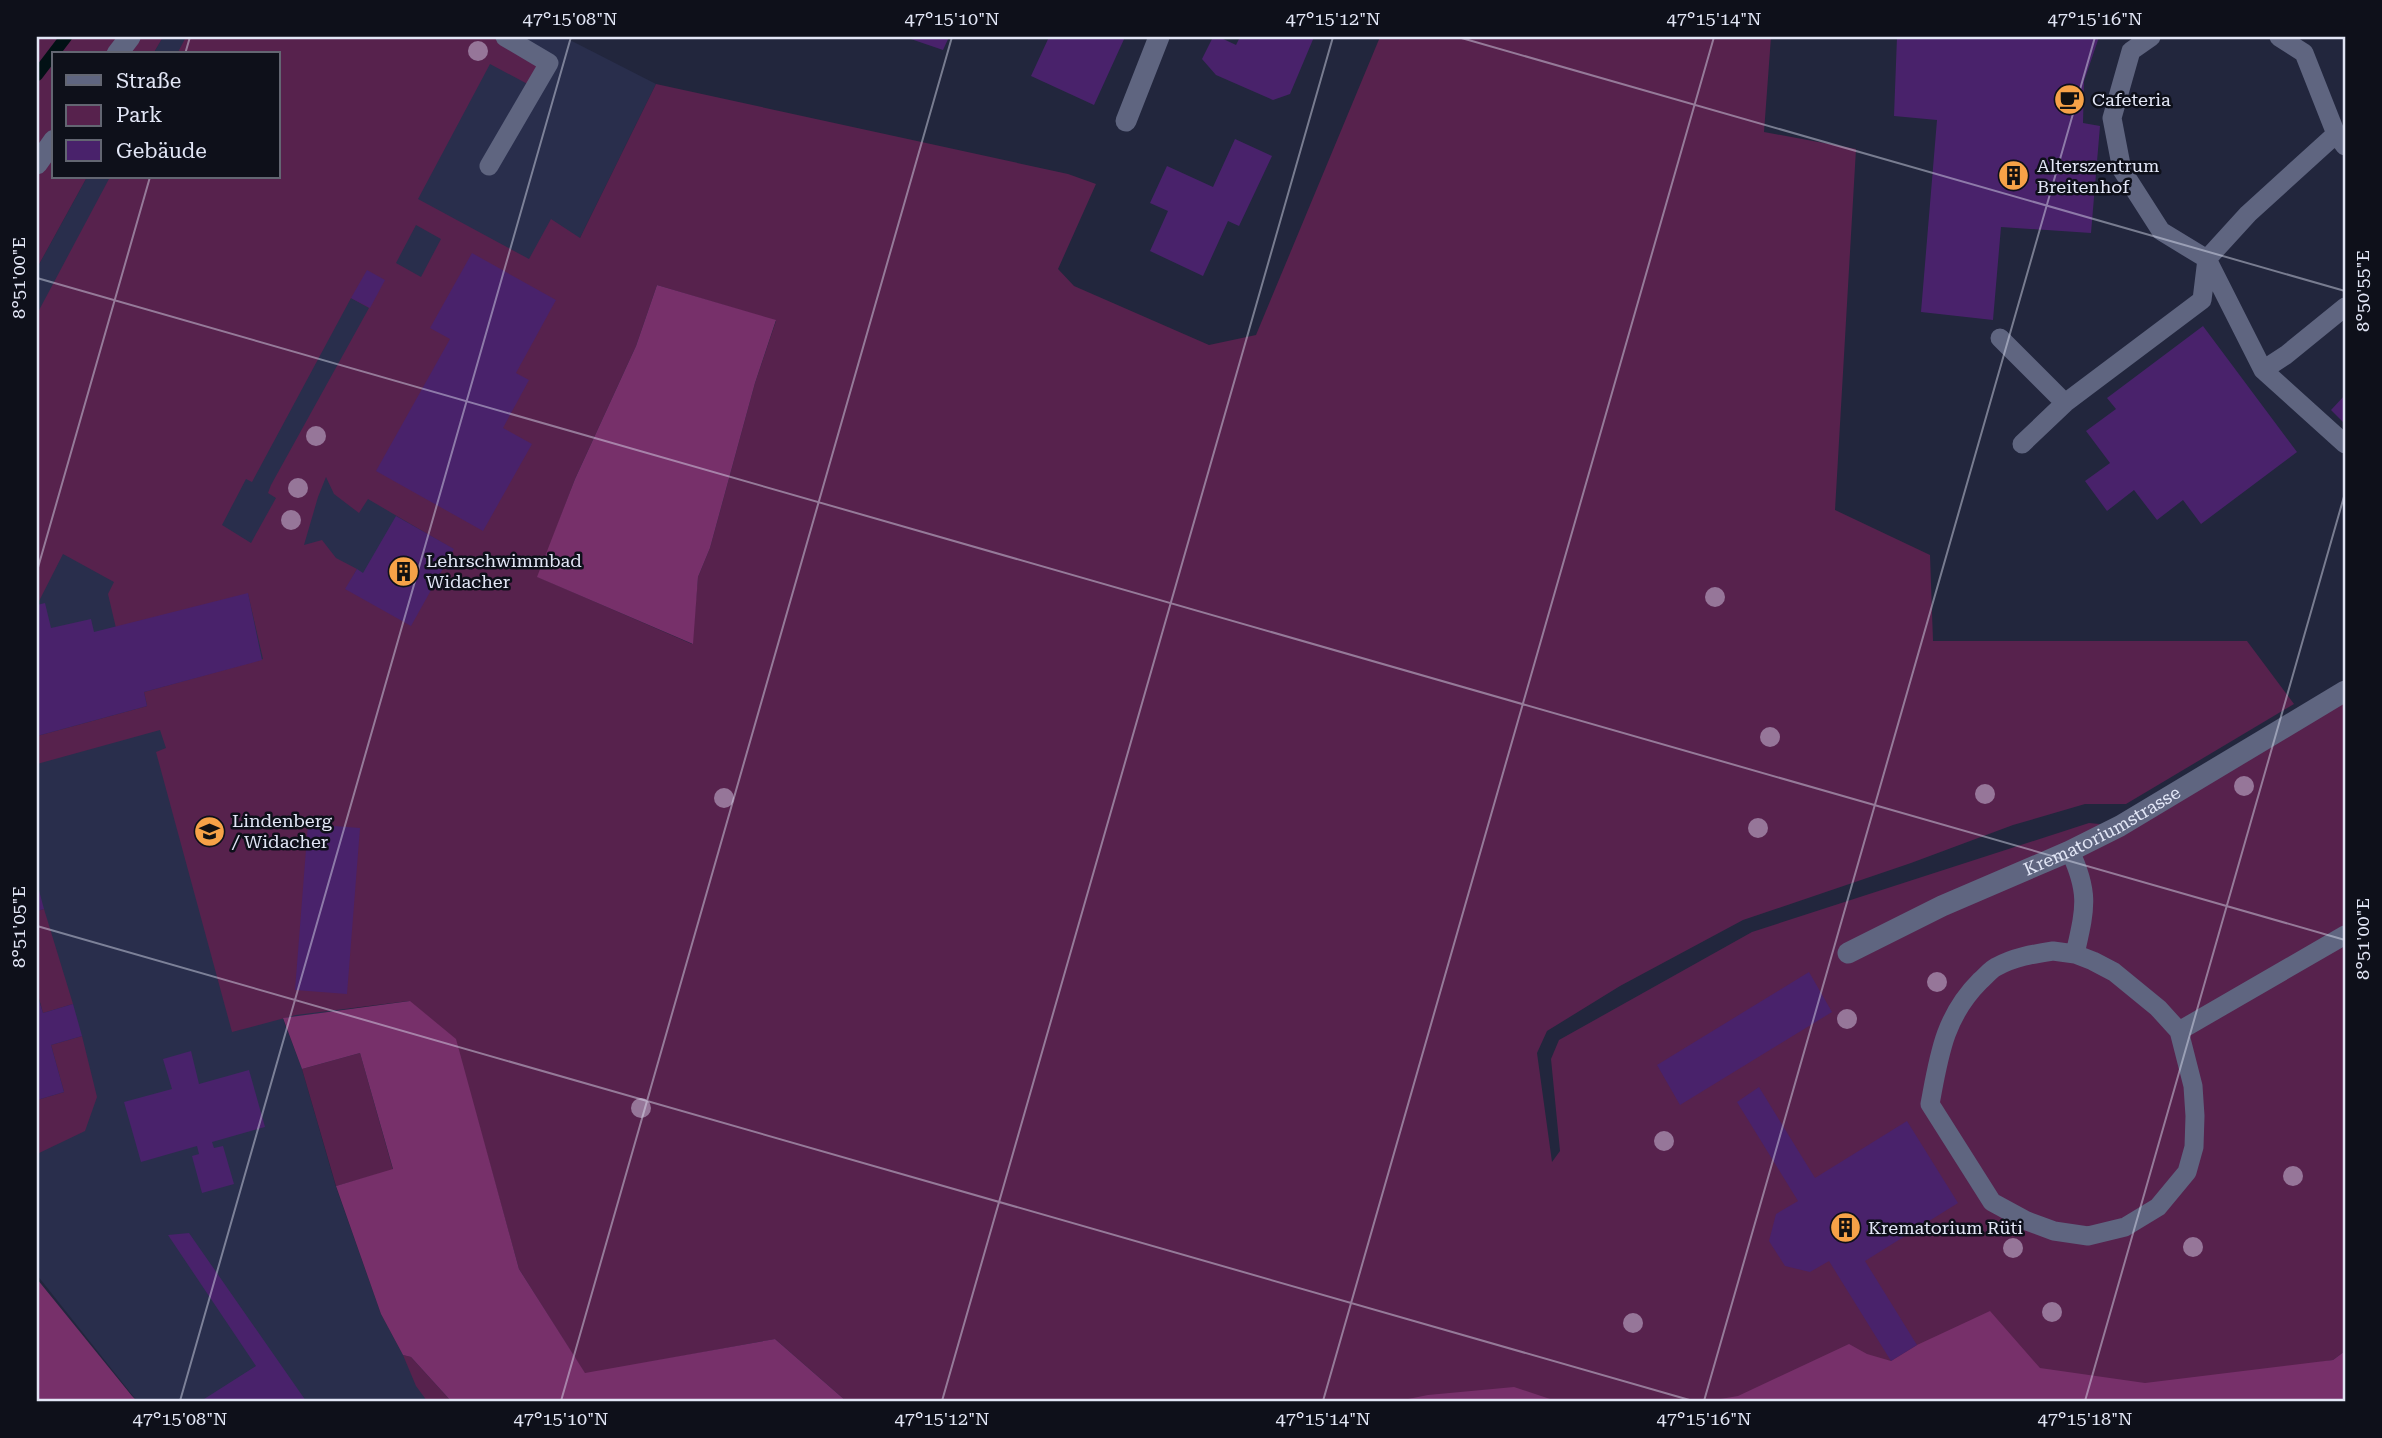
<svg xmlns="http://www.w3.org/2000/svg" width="2382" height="1438" font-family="'Roboto Serif',serif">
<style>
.built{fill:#292e4c}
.green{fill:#57224d;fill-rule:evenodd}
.forest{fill:#77306a}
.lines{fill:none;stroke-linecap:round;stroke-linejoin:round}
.stream{stroke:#021115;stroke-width:12}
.building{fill:#49226b}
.lane{stroke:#5f6580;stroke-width:19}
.street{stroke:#5f6580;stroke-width:21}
.tree{fill:#967699}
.ticks{fill:none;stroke:#e2e6f6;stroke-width:2;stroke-opacity:0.45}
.labels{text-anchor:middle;stroke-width:5;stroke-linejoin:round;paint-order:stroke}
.poi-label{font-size:18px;fill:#e2e6f6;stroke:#0e101a;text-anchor:start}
.street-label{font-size:18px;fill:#e2e6f6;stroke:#0e101a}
.neatline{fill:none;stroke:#e2e6f6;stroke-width:2.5}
.ticks-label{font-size:18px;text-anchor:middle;fill:#e2e6f6}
</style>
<rect width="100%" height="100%" fill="#22263d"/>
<!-- built -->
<path class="built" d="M163,37h401l92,47 -76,154 -220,769 -77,12 19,50 34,118 45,127 22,41 48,46h-314l-100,-126v-1007l50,-91h191v-123h-125z"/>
<!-- green -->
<path class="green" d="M37,37h126l-10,17h-99v123h33l-50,91z
M186,37h319l44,26 -14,25 -45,-24 -72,135 111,60 22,-40 29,19 76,-154 412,90 28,10 -38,85 16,17 135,59 47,-10 124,-298h391l-7,95 92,17 -21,361 95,45 3,86h314l47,63 -168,100h-41l-72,21 -102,38 -168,57 -123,66 -73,45 -10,22 15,109 8,-11 -9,-92 8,-19 193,-108 337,-109 31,3 225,-125v650l-12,9 -235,41h-1252l-71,-62 -190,35 -66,-105 -64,-230 -46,-38 -113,14 -64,17 -76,-280 10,-4 -6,-18 -123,34v-28l110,-30 -3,-14 119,-33 -15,-65 -132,34 -8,-34 6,-12 -51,-28 -26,51v-291l73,-137h168v-123h-101zM416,225l25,14 -20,38 -25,-14zM657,285l119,36 -21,62 -45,165 -12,29 -6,67 -154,-67 37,-98 61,-133zM351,298l18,10 -98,177 -3,8 8,5 -25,45 -29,-18 24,-46 6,3zM326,477l8,17 25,19 9,-14 85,50 -107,40 11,-20 -21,-11 -14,-18 -18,5 14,-48z
M44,909l29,95 -30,9 -6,-22v-80z
M82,1036l15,61 -12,34 -48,23v-54l27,-8 -13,-47z
M360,1053l33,117 -57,16 -34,-117z
M403,1355l8,2 40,44h-24l-11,-15z"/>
<!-- forest -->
<path class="forest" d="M657,285l119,35 -21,63 -45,165 -12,29 -5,67 -156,-67 38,-98 61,-133z
M410,1001l46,38 63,230 66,104 190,-34 71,62h-395l-40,-44 -8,-2 -22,-41 -45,-128 57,-17 -33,-116 -58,16 -19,-51z
M37,1279l95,117 5,5h-100z
M1990,1311l50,57 105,15 188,-23 12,-9v50h-636l29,-5 111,-52 18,10 24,7 26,-16z
M1514,1387l39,13 11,1h-166l30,-6z"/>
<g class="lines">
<!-- stream -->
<path class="stream" d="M37,75l29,-38"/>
</g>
<!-- building -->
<path class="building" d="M905,37h44l-6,13z
M1049,37h76l-31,68 -63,-29z
M1213,37h6l17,8 4,-8h74l-24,57 -17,6 -57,-25 -14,-16z
M1897,37h202l-15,44 -1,42 17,3 -9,107 -90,-6 -8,93 -72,-8 16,-192 -43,-4z
M1235,139l37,17 -33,70 -11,-5 -25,55 -53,-25 18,-40 -18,-8 17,-37 46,21z
M472,253l84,47 -40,73 13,7 -26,48 29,16 -49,87 -107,-60 74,-132 -20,-11z
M367,270l18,10 -15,28 -19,-10z
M2203,326l94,126 -96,72 -18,-24 -26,20 -23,-30 -27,21 -22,-30 25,-18 -24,-32 30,-22 -9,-11z
M2345,395v29l-14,-14z
M396,516l58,33 -43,77 -66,-37 12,-20 6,4z
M248,593l14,67 -118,32 3,14 -110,30v-131l8,-2 6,25 40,-9 3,13z
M308,824l52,4 -13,166 -52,-4z
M37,883l7,26 -7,2z
M1809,972l23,40 -152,93 -23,-40z
M37,994l6,19 30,-9 9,32 -31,9 13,47 -27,8z
M191,1051l8,33 50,-14 16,57 -53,15 2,6 9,-2 11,38 -32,9 -10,-37 7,-2 -2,-8 -56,16 -17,-60 48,-13 -9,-30z
M1759,1087l56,91 92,-57 51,82 -93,58 52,84 -26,16 -62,-100 -19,11 -25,-6 -16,-25 7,-27 22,-13 -61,-99z
M189,1233l117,168h-105l55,-35 -88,-131z"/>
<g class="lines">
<!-- lane -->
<path class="lane" d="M2151,37l-20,14 -19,67 10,52 39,61 46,28 56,111 82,74
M2279,37l25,16 32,81 9,12
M489,166l60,-103 -44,-26
M2000,338l65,65
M2263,370l23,-15 59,-48
M2022,444l43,-41 137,-103 5,-41 41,-45 88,-80
M2070,851c20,43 15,58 5,103
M2053,951l22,3 18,7 21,11 44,36 21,23 14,55 2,30 -1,31 -7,25 -29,35 -33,20 -37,9 -34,-5 -27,-10 -35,-19 -62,-98c9,-48 14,-87 50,-123 5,-4 10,-11 16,-14 18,-10 37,-13 57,-16z
M2179,1031l166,-96"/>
<!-- street -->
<g class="street">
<path d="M117,54l13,-17"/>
<path d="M1126,121l33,-84"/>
<path d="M37,164l17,-24"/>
<path id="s1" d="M1848,953l94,-47 128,-55 50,-25 225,-135"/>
</g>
</g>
<!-- trees -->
<g class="tree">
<circle cx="478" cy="51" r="10"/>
<circle cx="316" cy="436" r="10"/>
<circle cx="298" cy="488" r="10"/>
<circle cx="291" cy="520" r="10"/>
<circle cx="1715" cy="597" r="10"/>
<circle cx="1770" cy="737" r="10"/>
<circle cx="2244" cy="786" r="10"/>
<circle cx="1985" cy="794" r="10"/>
<circle cx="724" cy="798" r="10"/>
<circle cx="1758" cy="828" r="10"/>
<circle cx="1937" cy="982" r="10"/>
<circle cx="1847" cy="1019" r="10"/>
<circle cx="641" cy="1108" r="10"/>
<circle cx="1664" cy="1141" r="10"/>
<circle cx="2293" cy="1176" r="10"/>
<circle cx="2193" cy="1247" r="10"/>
<circle cx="2013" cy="1248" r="10"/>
<circle cx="2052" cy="1312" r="10"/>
<circle cx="1633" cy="1323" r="10"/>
</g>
<!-- ticks -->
<path class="ticks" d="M1458,37l887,254M185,54l5,-17M37,278l2308,662M37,571l113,-394M37,926l1656,475M180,1401l391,-1364M561,1401l391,-1364M942,1401l391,-1364M1323,1401l391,-1364M1704,1401l391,-1364M2085,1401l260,-908"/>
<!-- icons -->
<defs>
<symbol id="cafe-disc" viewBox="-11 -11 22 22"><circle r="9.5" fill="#f6a247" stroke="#0e101a"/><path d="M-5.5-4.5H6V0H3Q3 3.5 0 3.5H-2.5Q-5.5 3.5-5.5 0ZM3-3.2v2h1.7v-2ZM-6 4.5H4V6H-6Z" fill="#111"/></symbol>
<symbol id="building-disc" viewBox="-11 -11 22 22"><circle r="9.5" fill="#f6a247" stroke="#0e101a"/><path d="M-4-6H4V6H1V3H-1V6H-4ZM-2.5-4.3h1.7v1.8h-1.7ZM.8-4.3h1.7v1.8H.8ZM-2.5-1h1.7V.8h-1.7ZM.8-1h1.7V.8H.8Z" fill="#111"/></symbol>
<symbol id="school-disc" viewBox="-11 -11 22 22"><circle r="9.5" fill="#f6a247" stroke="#0e101a"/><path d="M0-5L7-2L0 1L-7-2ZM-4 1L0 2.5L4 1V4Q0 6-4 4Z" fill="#111"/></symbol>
</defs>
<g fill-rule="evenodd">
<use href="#cafe-disc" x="2052" y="82" width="35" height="35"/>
<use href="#building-disc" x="1996" y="158" width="35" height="35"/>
<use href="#building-disc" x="386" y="554" width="35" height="35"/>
<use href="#school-disc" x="192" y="814" width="35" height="35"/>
<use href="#building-disc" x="1828" y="1210" width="35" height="35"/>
</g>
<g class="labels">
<!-- poi labels -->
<g class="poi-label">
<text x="2092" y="106">Cafeteria</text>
<text x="2037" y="172">Alterszentrum<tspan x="2037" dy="21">Breitenhof</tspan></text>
<text x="426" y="567">Lehrschwimmbad<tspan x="426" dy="21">Widacher</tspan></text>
<text x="232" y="827">Lindenberg<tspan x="232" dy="21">/ Widacher</tspan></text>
<text x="1868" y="1234">Krematorium Rüti</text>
</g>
<!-- street labels -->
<g class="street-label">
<text dy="6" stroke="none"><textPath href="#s1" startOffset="282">Krematoriumstrasse</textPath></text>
</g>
</g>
<!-- border -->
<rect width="2382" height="1438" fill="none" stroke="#0e101a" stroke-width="77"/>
<!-- legend -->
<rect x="52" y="52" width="228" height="126" fill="#0e101a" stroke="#636672" stroke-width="2"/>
<rect x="66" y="75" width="35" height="10" fill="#5f6580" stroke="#636672" stroke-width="2"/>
<text x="116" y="88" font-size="21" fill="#e2e6f6">Straße</text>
<rect x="66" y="105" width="35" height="21" fill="#57224d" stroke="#636672" stroke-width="2"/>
<text x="116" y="122" font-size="21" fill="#e2e6f6">Park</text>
<rect x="66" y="140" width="35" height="21" fill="#49226b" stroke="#636672" stroke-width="2"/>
<text x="116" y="158" font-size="21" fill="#e2e6f6">Gebäude</text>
<rect x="38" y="38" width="2306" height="1362" class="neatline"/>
<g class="ticks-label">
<text x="570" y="25">47°15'08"N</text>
<text x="952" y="25">47°15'10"N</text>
<text x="1333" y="25">47°15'12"N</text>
<text x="1714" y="25">47°15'14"N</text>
<text x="2095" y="25">47°15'16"N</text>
<text transform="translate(19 278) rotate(-90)" y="6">8°51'00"E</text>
<text transform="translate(2363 291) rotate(-90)" y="6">8°50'55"E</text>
<text transform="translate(19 927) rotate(-90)" y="6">8°51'05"E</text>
<text transform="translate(2363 939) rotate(-90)" y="6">8°51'00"E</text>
<text x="180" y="1425">47°15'08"N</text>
<text x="561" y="1425">47°15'10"N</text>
<text x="942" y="1425">47°15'12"N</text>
<text x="1323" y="1425">47°15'14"N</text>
<text x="1704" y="1425">47°15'16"N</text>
<text x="2085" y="1425">47°15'18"N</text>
</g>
</svg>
